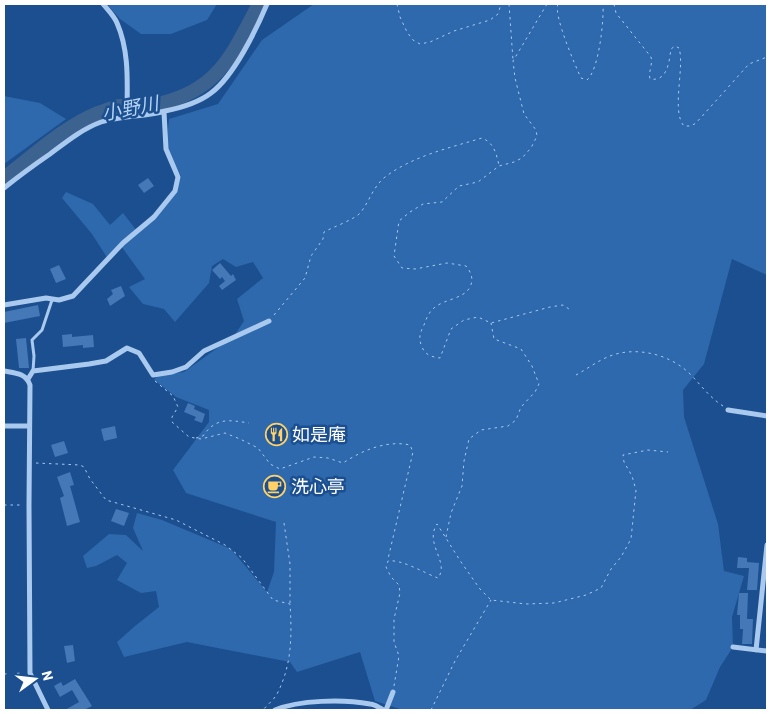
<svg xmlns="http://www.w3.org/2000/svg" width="771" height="714" font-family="Barlow,'Noto Sans JP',sans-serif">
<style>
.green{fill:#2e69ad}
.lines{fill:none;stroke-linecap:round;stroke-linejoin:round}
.river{stroke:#3c6290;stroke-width:14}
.building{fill:#4478b7}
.path{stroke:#a9c9ee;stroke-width:1;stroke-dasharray:2.5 4;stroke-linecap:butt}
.lane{stroke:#a9c9ee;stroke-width:3}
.street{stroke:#a9c9ee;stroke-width:5}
.labels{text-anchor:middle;stroke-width:5;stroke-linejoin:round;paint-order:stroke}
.poi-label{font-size:18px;fill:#fff;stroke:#1b4f8f;text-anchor:start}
.water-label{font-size:19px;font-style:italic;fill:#b5d3f5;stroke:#1b4f8f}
</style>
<rect width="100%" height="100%" fill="#1b4f8f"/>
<!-- green -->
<path class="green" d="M107,4h110l-10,16 -36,14h-30l-21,-15z
M314,4h453v271l-35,-16 -28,105 -21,26 1,27 34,107 6,47 20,5 -12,41 1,30 -13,20 -14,33 -16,10h-287l-28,-9 -15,-49 -63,20 -7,-10 -103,-20 -63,15 -7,-15 18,-16 24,-19 -3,-16 -15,2 -24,-13 10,-17 -10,-8 -21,11 -9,2 -4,-12 26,-22 17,1 17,16 -10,-23 4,-15 25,7 69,29 36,43 7,-20 2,-50 -90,-29 -13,-23 36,-48v-12l-33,-13 -22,-17 4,-5 26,-3 50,-36 10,-15 -7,-22 26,-21 -10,-16 -17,5 -13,-8 -11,7 -3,17 -34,39 -11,-13 -21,-5 -14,-17 16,-8 -24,-33 -13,13 -16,-25 -30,-36 4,-6 27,12 17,21 13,-12 14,18 38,-40 6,-15 -15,-27 3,-30 49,-15 44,-64z
M4,96l36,7 26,16 -62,45z"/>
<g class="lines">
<!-- river -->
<path class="river" d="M4,178c29,-22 61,-52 94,-65 7,-2 15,-6 22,-7 14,-1 29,1 42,-3 58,-14 71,-51 97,-99"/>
</g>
<!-- building -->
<path class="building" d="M148,178l6,8 -10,7 -6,-8z
M220,263l11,13 2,-2 3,6 -14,10 -3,-4 6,-5 -3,-4 -2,2 -8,-9z
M59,265l7,14 -10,4 -6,-14z
M121,286l4,10 -15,10 -3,-7 6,-5 -2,-4z
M38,305l2,11 -36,7v-11z
M72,334v3l21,-2 1,12 -11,1v-3l-20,2 -1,-12z
M26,338l3,30h-10l-3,-29z
M188,403l7,3 -1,3 11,5 -3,9 -8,-3 2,-3 -12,-5z
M115,426l2,12 -13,3 -3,-12z
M64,441l4,12 -13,4 -4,-12z
M70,472l4,13 -4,1 10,36 -13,4 -7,-28 4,-2 -7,-19z
M116,509l13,4 -5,13 -13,-5z
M738,557l9,1v4l12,1 -2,27h-10l2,-22h-12z
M739,593h9l-1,26h6l-1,25h-10l1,-15h-3v-14h-3z
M73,645l2,16 -8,2 -3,-17z
M75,679l17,27 -8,4h-19l14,-8 -7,-12 -12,7 -6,-11 7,-4 2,4z"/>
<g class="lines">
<!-- path -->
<path class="path" d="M397,4l3,13 7,15 6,8 7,4 10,-2 24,-11 36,-11 8,-6 3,-10
M509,4l4,56
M547,4l-34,57 2,17 9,36 12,16 1,6 -6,12 -9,10 -8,4 -15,4 -21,16 -19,4 -17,16 -19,2 -13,8 -11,9 -5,35 8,12 13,1 32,-6 19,3c5,6 8,13 4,21 -6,12 -26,12 -36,21 -5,4 -8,11 -10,17 -4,8 -6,13 -2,22 3,8 10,10 18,11l11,-29 13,-9 14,-3 13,6 59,-16 13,-2 9,6
M558,4c-5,10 17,61 23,74l6,2c12,-10 17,-60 16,-76
M614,4l2,9 35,44c2,8 -3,15 -1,22 18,3 19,-18 21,-30l4,-3 4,2c6,19 -8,63 5,78h7l5,-3 53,-59 18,-7
M274,315l31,-37 6,-22 12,-17 1,-7c9,-5 32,-13 37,-20 9,-12 12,-25 24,-35 28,-21 64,-29 97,-39 12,5 14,15 17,27
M576,375c11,-6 23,-15 34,-19 26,-10 60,-2 80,18 11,11 19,23 33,32
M155,381l18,15 5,11 -6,10v5l17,15 12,2 24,-6 15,6 18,9 12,16 10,5 34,-12 14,1 15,5c20,-13 44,-23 67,-18l3,7 -25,107
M196,438l7,-2c13,-19 26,-16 46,-13
M36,463l44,2 4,2 6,12 16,21 70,20 49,25 17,13 31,42 17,4c2,30 2,60 -12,88 -3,7 -10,12 -15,18
M4,505h19
M284,523l6,41v39
M446,537l5,-24 11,-27 2,-25 5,-22 12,-9 27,-4 8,-6 5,-13 14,-15 4,-8 -7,-18 -11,-17 -27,-10 -3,-16
M4,674l19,-1
M394,686l5,-30 -5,-14v-23l6,-26 -1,-8 -8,-8 -5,-10 2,-6c14,-2 36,12 50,17 12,-16 -14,-34 -1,-54l24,38 19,27 11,11 35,4 28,-1 32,-8 15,-7 10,-19 10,-12 10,-18 5,-49 -4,-14 -8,-14 -1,-7 25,-5 20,2
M431,710l24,-49 36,-61"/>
<!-- lane -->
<path class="lane" d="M33,371l1,-15 -2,-16 10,-10 10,-30"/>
<!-- street -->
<path class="street" d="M103,4c5,6 11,12 14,19 13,30 10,62 10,93
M4,188c15,-12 30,-23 46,-34 16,-12 32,-25 51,-32 21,-7 43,-5 64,-11 15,-3 33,-8 46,-18 23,-17 45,-63 56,-89
M4,305l42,-7 13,2 14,-4 50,-53 31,-26 21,-26 3,-14 -12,-28 -2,-37
M4,371c11,2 22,2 26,14l-1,120 1,168 18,37
M28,379l5,-8 56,-7 17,-3 21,-13 12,5 14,22 19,-3 14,-5 18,-16 65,-30
M728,410l39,6
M4,426h25
M733,647l34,4
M756,650l11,-105
M275,710c24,-10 68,-11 95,-6 5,0 9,4 14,6
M386,710l7,-18"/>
</g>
<!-- icons -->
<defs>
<symbol id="restaurant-ring" viewBox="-11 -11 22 22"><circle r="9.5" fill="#1b4f8f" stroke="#ffd166" stroke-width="1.5"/><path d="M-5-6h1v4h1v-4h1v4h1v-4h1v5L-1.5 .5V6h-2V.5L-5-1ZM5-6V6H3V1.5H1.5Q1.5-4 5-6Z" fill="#ffd166"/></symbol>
<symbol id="cafe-ring" viewBox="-11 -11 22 22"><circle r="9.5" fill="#1b4f8f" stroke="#ffd166" stroke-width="1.5"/><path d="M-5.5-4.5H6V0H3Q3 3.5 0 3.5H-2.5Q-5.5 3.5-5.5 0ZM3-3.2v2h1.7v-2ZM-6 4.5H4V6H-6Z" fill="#ffd166"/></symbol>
</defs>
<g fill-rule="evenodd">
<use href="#restaurant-ring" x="264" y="422" width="25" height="25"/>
<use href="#cafe-ring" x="262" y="474" width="25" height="25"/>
</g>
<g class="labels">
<!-- poi labels -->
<g class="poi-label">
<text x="292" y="441">如是庵</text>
<text x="291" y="493">洗心亭</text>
</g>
<!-- water labels -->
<g class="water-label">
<text transform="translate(130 108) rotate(-11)" y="7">小野川</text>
</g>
</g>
<!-- border -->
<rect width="771" height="714" fill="none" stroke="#ffffff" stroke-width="10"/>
<!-- north arrow -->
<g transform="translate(35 679) rotate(75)" stroke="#1b4f8f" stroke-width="4" paint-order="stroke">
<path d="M0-4L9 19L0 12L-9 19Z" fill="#ffffff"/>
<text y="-8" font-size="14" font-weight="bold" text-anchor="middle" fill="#ffffff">N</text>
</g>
</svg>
